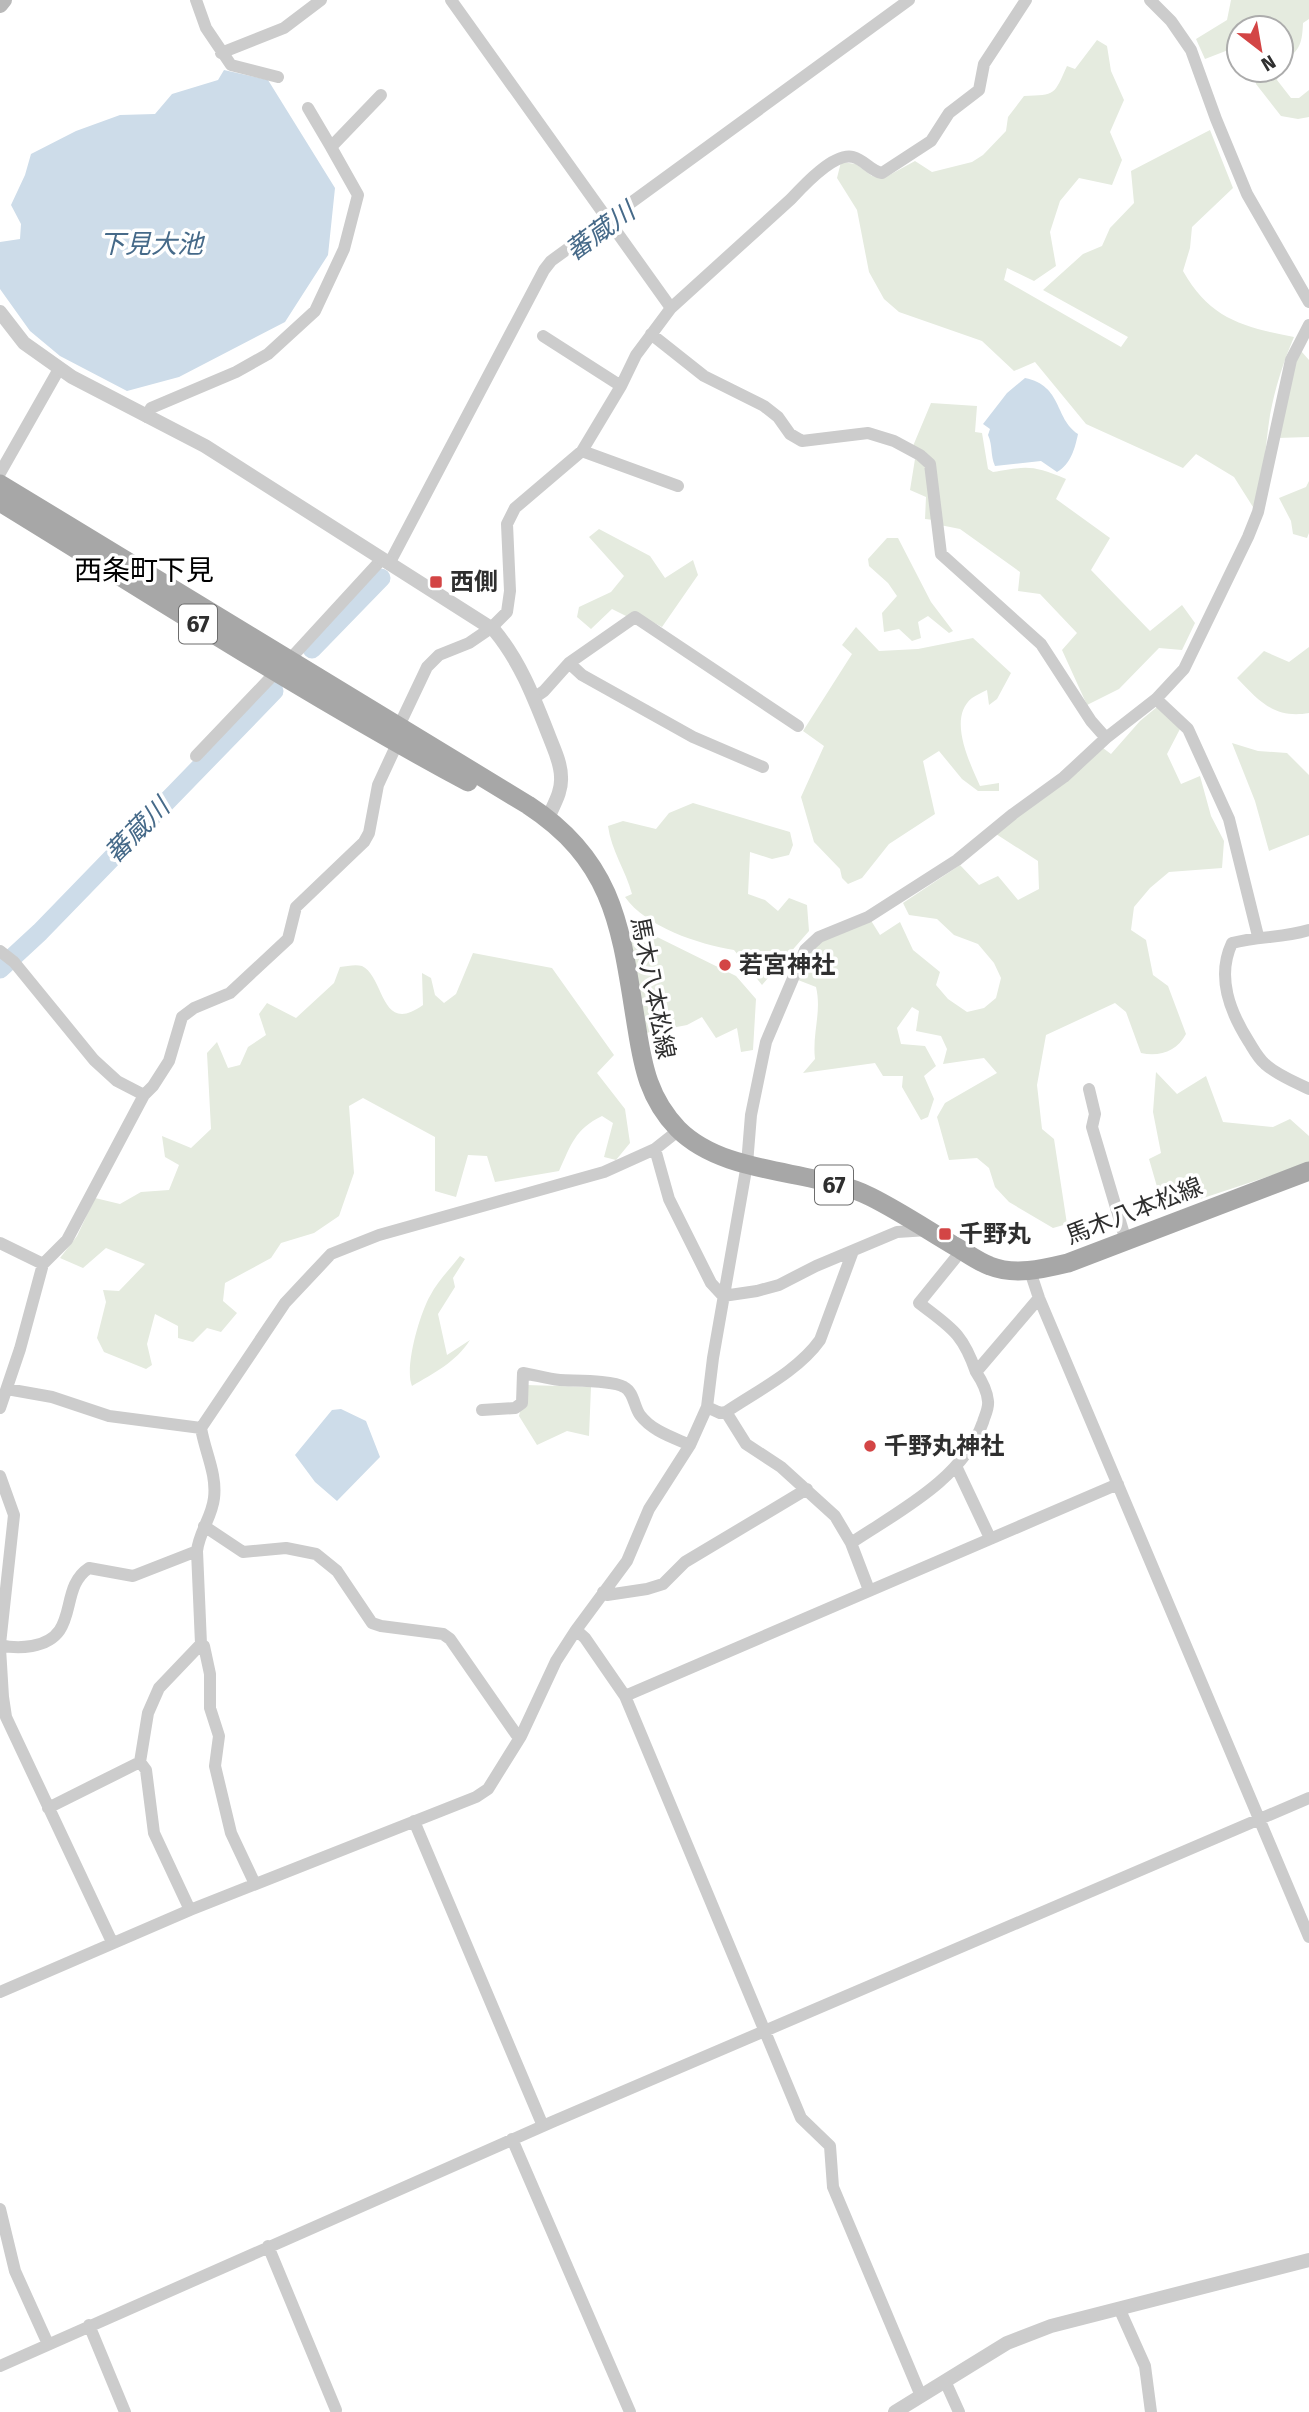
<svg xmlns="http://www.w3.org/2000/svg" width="1309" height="2412" font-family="'Fira Sans','Noto Sans JP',sans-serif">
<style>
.green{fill:#e5ebdf}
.water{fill:#cddce9}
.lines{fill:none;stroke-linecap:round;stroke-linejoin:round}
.river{stroke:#cddce9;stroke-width:19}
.minor{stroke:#ccc;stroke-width:12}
.tertiary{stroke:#ccc;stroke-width:14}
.secondary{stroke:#b9b9b9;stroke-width:16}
.primary{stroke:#a7a7a7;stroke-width:19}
.poi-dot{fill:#d34545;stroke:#fff;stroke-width:2.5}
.labels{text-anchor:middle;stroke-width:7;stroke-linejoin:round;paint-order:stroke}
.shield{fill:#fff;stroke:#6d6d6d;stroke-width:2}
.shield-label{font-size:23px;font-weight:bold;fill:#2f2f2f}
.poi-label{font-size:24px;font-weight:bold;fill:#2f2f2f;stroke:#fff;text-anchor:start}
.street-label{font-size:24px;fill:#2f2f2f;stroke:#fff}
.water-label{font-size:26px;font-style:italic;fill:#466a89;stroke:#fff}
.quarter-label{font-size:28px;fill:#000;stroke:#fff}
</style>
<rect width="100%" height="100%" fill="#fff"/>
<!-- green -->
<path class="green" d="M1231,0h78v19l-6,4c-1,24 -4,27 -22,41v-36h-42v22l-3,-3 -31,12 -9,-20 31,-19z
M1097,40l10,6 4,25 13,29 -14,32 12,28 -10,25 -33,-7 -19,23 -10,31 6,34 -22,15 -27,-13 -3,12 117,67 7,-10 -85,-47 40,-36 19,-8 8,-18 24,-25 -3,-32 79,-41 23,58 -41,39 -2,21 -7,23c27,48 60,56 111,66 -11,26 -19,51 -24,78 -5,31 -5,63 -17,92l-19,-30 -38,-23 -13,14 -97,-44 -51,-62 -21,9 -32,-30 -83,-29 -15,-13 -15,-27 -12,-62 -20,-32 4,-16 15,2 16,12 12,2 31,-17 17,11 40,-10 11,-7 23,-24 2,-14 16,-21c32,-1 30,-1 43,-30l8,3z
M1254,70h25l-2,10 14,18h8l10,-8v27l-11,2 -17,-3 -25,-32z
M1301,351l8,9v77l-32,1 13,-62z
M931,403l46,3 -2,26 7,1 6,36 5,3c35,-6 39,-7 73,7l-10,20 54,39 -19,32 59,61 32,-26 13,18 -13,27 -23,-2 -40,41 -32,16 -25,-55 15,-17 -37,-39 -22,-3 2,-19 -60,-43 -20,-4 -8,-63 -19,-16z
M915,459l13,6 6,55 -9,-1 1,-22 -16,-7z
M1309,481v52l-2,5 -14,-4 -2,-13 -12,-23 27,-11z
M599,529l51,27 15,22 28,-18 5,15 -36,52 -25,-13 -9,3 -16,-8 -21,20 -14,-12 2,-10 32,-15 13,-16 -35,-39z
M887,538h11l33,64 22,29 -4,2 -21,-17 -10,6 3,16 -9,3 -13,-12 -15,3 -2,-19 15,-17 -9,-13 -19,-17 -1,-7z
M856,627l23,24 39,-2 55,-11 38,35 -14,26 -8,6 -2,-15c-5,2 -10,5 -15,8 -25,20 -2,65 8,88l19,-3v8h-21l-16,-12 -23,-28 -16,10 12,53 -46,30 -27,34 -14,6 -6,-6 -2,-9 -26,-27 -13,-45 23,-51 -21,-15 49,-77 -10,-9z
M1309,647v66c-35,6 -50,-12 -72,-35l27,-27 25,11z
M1157,707l23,22 -13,25 14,30 19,-8 11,40 13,25 -2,27 -53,4 -19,16 -16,19 -3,23 15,10 7,35 15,11 18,48c-9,17 -26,23 -45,19l-15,-41 -11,-9 -69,32 -9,50 5,44 12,10 13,85 -14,4 -44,-26 -14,-15 -6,-19 -12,-10 -28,2 -12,-43 8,-14 52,-30 -13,-15 -41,6 4,-15 -6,-13 -25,-5 3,-20 -7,-4 -15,21 4,16 24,2 11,20 -12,10 10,23 -6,18 -7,3 -19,-33 1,-11h-20l-8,-13 -72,10 12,-14c-3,-26 7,-47 1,-72l-18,-7 10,-26 15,-14 47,-21 10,16 20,-13 13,28 27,22 -4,13 12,14 19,13 17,-4 12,-10 5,-20 -7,-15 -16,-19 -24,-9 -17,-16 -28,-4 -6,-12 57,-38 19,20 19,-9 20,24 21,-11 -1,-28 -42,-27 107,-86 8,6 29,-33z
M1232,743l26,8 29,2 22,22v60l-40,16 -14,-50z
M693,803l97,29 3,13 -4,10 -17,4 -22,-7 -2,42 17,6 13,11 11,-13 18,7 2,26 -47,54 -28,-35c-36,-6 -88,-23 -109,-53l7,-3c-6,-23 -21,-44 -24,-68l15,-5 33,8 13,-16z
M645,931l91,45 20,23 -3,51 -12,2 -4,-24 -21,10 -14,-21 -15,8 -41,8 -18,-97z
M473,953l79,15 62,87 -17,18 28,36 5,34 -14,17 -12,-3 9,-34 -11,-7c-27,13 -31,29 -43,55l-64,11 -8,-26 -19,-1 -12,42 -21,-6v-54l-72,-39 -14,8 5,67 -15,43 -25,17 -33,10 -10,15 -46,25 -2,18 14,12 -16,19 -14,-4 -14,14 -15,-4v-12l-23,-12 -8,30 5,21 -6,4 -42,-17 -7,-14 9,-36 -3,-12 16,1 26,-27 -39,-16 -23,20 -23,-10 17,-22 18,-38 25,6 21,-12 28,-2 10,-25 -14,-8 -3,-21 29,12 20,-19 -4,-76 10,-11 11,26 12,-3 8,-18 18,-12 -7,-21 8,-11 29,15 38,-35 6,-16c7,-1 16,-3 22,-1 23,11 18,70 61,39l-1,-32 9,5 4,17 9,8 12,-9z
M1156,1072l21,22 29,-18 17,46 50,5 17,-8 19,17v27l-145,48 -15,-52 12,-6 -8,-41z
M460,1256l5,3 -12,19 2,9 -17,27 9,41 23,-15c-14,22 -36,33 -58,46 -8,-18 8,-73 18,-90 7,-14 20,-27 30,-40z
M526,1385l65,2 -2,49 -22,-5 -30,14 -18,-29z"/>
<!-- water -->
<path class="water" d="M224,70l44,10 67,108 -7,67 -43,67 -106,55 -52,14 -67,-35 -30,-25 -30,-42v-47l20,-3 1,-15 -10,-19 14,-30 6,-21 45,-23 44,-16 35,-1 17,-20 46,-14z
M1025,378c38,8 29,40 53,56 -3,14 -7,30 -21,38l-16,-11 -46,5c-5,-11 -2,-20 -7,-31l2,-6 -7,-5 24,-31z
M341,1409l25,12 14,36 -43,44 -22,-19 -20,-27 37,-45z"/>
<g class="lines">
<!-- river -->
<path class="river" d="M312,649l69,-71
M0,969l40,-37 234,-241"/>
<!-- minor -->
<path class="minor" d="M196,0l10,28 25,37 47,12
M451,0l220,308
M1150,0l21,21 20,29 25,69 31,75 62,108
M221,53l63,-25 37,-28
M308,108l23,39
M651,334l53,42 60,30 14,11 12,17 12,7 66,-8 26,8 26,14 10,9 11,90 100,90 50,77 15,17
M543,336l78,50
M147,417l4,-9 85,-36 32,-18 47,-43 29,-62 14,-54 -27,-48 50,-52
M582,451l96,35
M0,473l59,-104
M389,564l155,-294 7,-9 358,-261
M569,663l13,12 111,62 70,30
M534,698l10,-7 25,-28 66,-46 163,109
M1156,699l32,30 41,90 29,117
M399,726l28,-59 12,-12 30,-12 22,-15 16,-16 3,-21 -3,-67 8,-16 67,-57 39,-65 15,-31 35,-47 120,-109c12,-13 43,-47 62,-42 12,3 17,14 29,16l49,-32 18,-28 30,-23 5,-26 42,-64
M196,756l80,-84 15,-14 91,-99
M1309,930c-25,8 -51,6 -77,13 -16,34 -2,69 17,99 5,8 9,16 16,22 12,11 30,18 44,25
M0,951l14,11 80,98 23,21 27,14
M1089,1089l6,25 -3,13 34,114
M655,1149l14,50 42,84 12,13 34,-5 22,-6 37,-19 81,-34 31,-2
M0,1243l43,21
M962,1250l-43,53c32,25 43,29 57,69
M1030,1271l9,27 270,639
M7,1389l45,8 57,19 92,12c4,24 16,46 13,70 -2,19 -15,34 -17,53l4,93 -42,44 -11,25 -8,49 -92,46
M707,1407l13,6 6,-1c31,-21 72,-41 94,-72l33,-89
M0,1408l20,-59 23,-85 24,-24 77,-145 9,-9 16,-25 13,-44 12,-9 36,-15 58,-54 8,-32 68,-65 5,-9 9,-48 19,-41
M482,1410l33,-2 7,-5 1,-30c12,2 25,6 37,7 15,1 52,0 64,7 10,5 10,20 16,28 12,16 32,22 50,30
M726,1412l20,32 35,23 54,49 16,27 18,47
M201,1428l84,-125 46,-49 48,-19 225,-63 51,-23 24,-19
M956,1466l34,72
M0,1476l14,39 -14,129
M204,1526l39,26 43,-4 30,6 21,17 35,52 9,3 62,8 7,5 66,95 4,3
M851,1543c48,-32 112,-64 132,-121 2,-7 6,-14 5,-21 -1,-11 -6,-20 -12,-29l63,-74
M603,1592l4,3 40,-6 16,-5 22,-22 122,-73
M576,1630l9,8 40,58 176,422 29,28 3,41 88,209
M201,1644l3,2 6,28v34l9,28 -4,30 16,67 24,51
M0,1645c12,3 20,3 32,1 50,-9 25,-57 57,-78l44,8 64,-25
M0,1648l3,49 3,20 106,225
M625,1696l493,-212
M140,1762l6,8 8,63 36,77
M414,1821l129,305
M0,1992l190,-82 286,-113 12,-8 33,-53 35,-75 20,-31 51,-69 22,-52 41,-64 17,-38 6,-49 34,-194 4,-49 15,-73 39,-92 14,-13 49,-20 89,-57 56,-46 51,-37 42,-39 50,-39 28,-30 64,-132 10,-25 33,-152 18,-35
M512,2139l118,273
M0,2209l15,62 33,73
M268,2246l68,164
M1119,2308l26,58 6,46
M89,2325l36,87
M0,2366l552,-244 757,-324
M945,2381l14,31"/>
<!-- tertiary -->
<path class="tertiary" d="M0,312l24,31 48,34 133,69 289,184c26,31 40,68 55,106 5,13 12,27 12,41 1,15 -7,27 -13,41
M895,2412l112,-69 44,-17 258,-66"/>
<!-- secondary -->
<path class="secondary" d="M0,5l4,-5"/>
<!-- primary -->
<path class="primary" d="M0,484l528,321c89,58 93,127 109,224 6,38 12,70 41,100 48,48 135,39 193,68 30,15 58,34 87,51 10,6 21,14 32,18 25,10 53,3 78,-3l241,-92
M0,502c155,95 308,194 468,280"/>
</g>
<!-- markers -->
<g class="poi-dot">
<rect x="429" y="575" width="14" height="14" rx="3.5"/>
<circle cx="725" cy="965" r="7"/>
<rect x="938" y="1227" width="14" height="14" rx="3.5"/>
<circle cx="870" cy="1446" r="7"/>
</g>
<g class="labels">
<!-- shield labels -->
<g class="shield">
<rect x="179" y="604.5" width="38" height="39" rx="5"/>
<rect x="815" y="1165.5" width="38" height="39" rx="5"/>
</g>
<g class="shield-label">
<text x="198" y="632">67</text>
<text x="834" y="1193">67</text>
</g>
<!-- poi labels -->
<g class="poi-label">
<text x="450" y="590">西側</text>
<text x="739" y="973">若宮神社</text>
<text x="959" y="1242">千野丸</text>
<text x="884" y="1454">千野丸神社</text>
</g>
<!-- street labels -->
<g class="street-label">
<text transform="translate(653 988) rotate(79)" y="8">馬木八本松線</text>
<text transform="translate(1134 1211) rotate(-21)" y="8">馬木八本松線</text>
</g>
<!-- water labels -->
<g class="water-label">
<text transform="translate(600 231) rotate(-36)" y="9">蕃蔵川</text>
<text x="151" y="253">下見大池</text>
<text transform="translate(137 830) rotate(-45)" y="9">蕃蔵川</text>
</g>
<!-- quarter labels -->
<g class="quarter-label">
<text x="144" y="580">西条町下見</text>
</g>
</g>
<!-- north arrow -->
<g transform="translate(1260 49) rotate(149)"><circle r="33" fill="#ffffff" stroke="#acacac" stroke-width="2"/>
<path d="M0-5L12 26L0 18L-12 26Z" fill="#d34545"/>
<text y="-10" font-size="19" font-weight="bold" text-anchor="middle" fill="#2f2f2f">N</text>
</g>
</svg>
